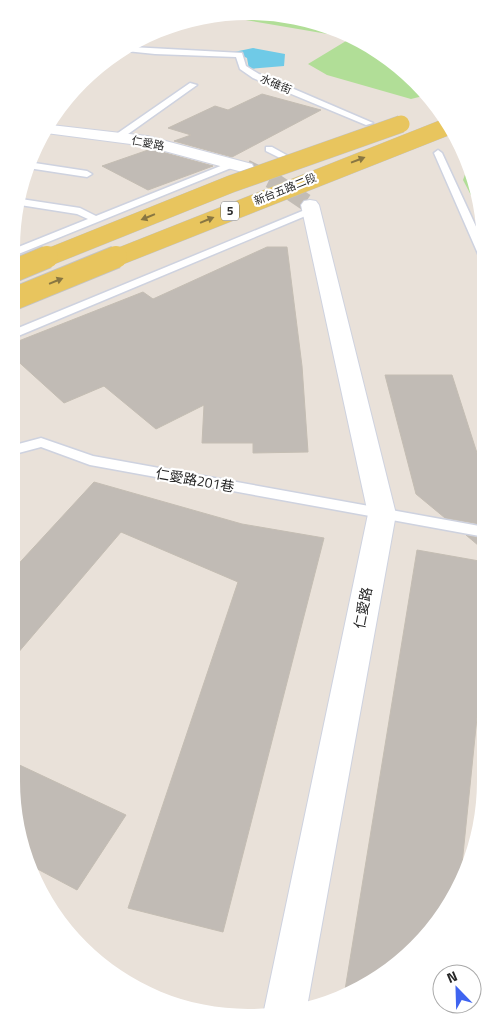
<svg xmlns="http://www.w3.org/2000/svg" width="497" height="1029" font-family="'Titillium Web','Noto Sans TC',sans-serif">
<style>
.green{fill:#b1de97}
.water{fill:#6fcae7}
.building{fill:#c1bbb5;stroke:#c4bdb3}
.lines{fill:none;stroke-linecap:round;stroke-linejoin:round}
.minor-tunnel{stroke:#c2bcb5;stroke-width:17;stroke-dasharray:17 9;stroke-linecap:butt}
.service-casing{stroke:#ced2df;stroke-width:3}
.minor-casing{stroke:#ced2df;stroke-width:2}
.service{fill:#fff;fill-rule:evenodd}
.minor{fill:#fff;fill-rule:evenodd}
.primary-bridge-far1-casing{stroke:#c3c3c3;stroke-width:18;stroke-linecap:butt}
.primary-bridge-casing{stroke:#c3c3c3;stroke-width:24;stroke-linecap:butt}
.primary-bridge-far1{stroke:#e8c55e;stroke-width:17}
.primary-bridge{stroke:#e8c55e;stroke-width:22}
.oneway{fill:#887642}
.labels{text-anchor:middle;stroke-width:4.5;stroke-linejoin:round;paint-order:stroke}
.far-street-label{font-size:11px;fill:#272727;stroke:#fff}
.shield{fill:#fff;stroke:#686868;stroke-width:1}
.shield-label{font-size:12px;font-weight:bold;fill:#272727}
.street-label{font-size:14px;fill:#272727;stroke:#fff}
</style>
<rect width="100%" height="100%" fill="#e9e1d9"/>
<!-- green -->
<path class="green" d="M249,11l91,18 53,31 34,35 -16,4 -84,-24 -19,-11 43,-26 -129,-22z
M469,163l15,54v3l-21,-40z"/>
<!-- water -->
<path class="water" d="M253,48l32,6 -1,12 -35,3 -2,-11 -13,-6z"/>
<!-- building -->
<path class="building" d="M262,94l59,16 -89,47 -58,-16 17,-6 -23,-7 47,-22 13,4z
M151,149l62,17 -65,24 -46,-24z
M267,247h20l15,119 6,86 -55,1v-10h-51l2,-38 -48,24 -52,-43 -40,17 -53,-48v-11l132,-52 10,7z
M385,375h67l33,103v47l-40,-7 -29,-24z
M94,482l148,42 82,14 -101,394 -95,-24 110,-326 -117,-50 -110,129v-89z
M466,535l19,4v12z
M417,550l68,12v77l-25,245 -33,53 -73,56 -10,3z
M11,761l115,54 -49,75 -49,-26 -4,-7 -13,-77z"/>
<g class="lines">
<!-- minor-tunnel -->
<path class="minor-tunnel" d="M246,168l31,15 33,22"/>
<defs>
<path id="service" d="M131,47l111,6 4,13 13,8 114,49 -7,2 -113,-47 -13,-9 -4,-12 -81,-3 -29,-3z
M190,83l7,2 -76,54h-6v-4z
M266,147h6l27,15 -7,2 -26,-13z
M438,150l4,3 42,91v15l-5,-3 -45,-103z
M233,161l4,3 -1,2 -225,91v-7l77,-31 -11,-5 -57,-9 1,-6 59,9 16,8z
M28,162l59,9 5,3 -5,3 -59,-9z
M312,207l3,1v4l-304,127v-8z
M41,438l52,18 392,71v10l-395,-72 -49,-18 -30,8v-9z"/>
<path id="minor" d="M51,125l96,11 105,28 2,4 -2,4 -6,1 -100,-27 -100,-13z
M310,200l6,1 3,4 77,309 -89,493 -27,9 -17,-1 105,-501 -67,-309 3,-4z"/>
</defs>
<!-- service casing -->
<use href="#service" class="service-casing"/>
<!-- minor casing -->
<use href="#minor" class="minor-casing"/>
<!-- service -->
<use href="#service" class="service"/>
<!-- minor -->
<use href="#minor" class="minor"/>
<defs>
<path id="primary-bridge-far1" d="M44,259l187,-75 170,-60
M113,259l336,-133"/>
<path id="primary-bridge" d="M11,272l36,-15
M11,300l105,-43"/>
</defs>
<!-- primary-bridge-far1 casing -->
<use href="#primary-bridge-far1" class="primary-bridge-far1-casing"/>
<!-- primary-bridge casing -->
<use href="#primary-bridge" class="primary-bridge-casing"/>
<!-- primary-bridge-far1 -->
<use href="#primary-bridge-far1" class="primary-bridge-far1"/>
<!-- primary-bridge -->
<use href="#primary-bridge" class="primary-bridge"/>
</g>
<!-- one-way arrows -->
<defs><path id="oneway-solid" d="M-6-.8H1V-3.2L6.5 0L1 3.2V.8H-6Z" transform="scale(1.25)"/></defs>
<g class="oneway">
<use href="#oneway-solid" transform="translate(358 160) rotate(-21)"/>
<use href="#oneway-solid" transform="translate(148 217) rotate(158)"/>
<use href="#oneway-solid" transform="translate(207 220) rotate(-22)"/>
<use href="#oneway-solid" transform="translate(56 281) rotate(-22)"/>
</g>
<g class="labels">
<!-- far-street labels -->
<g class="far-street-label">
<text transform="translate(276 84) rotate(23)" y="4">水碓街</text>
<text transform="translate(148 143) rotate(11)" y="4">仁愛路</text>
<text transform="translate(285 189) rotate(-22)" y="4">新台五路二段</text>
</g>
<!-- shield labels -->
<rect class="shield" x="221" y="201.5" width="18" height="19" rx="4"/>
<g class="shield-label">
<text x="230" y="215">5</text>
</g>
<!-- street labels -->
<g class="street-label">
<text transform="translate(195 480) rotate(10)" y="5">仁愛路201巷</text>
<text transform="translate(363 608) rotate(-79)" y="5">仁愛路</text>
</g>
</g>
<!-- crop -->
<path d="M0 0H497V1029H0ZM248 20H249A228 228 0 0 1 477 248V781A228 228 0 0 1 249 1009H248A228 228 0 0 1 20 781V248A228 228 0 0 1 248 20Z" fill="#fff" fill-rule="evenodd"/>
<!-- north arrow -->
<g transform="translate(457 989) rotate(337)"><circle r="24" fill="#ffffff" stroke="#a9a9a9"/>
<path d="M0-4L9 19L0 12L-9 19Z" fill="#3f64f0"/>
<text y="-8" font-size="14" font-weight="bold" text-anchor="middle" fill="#272727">N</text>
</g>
</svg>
